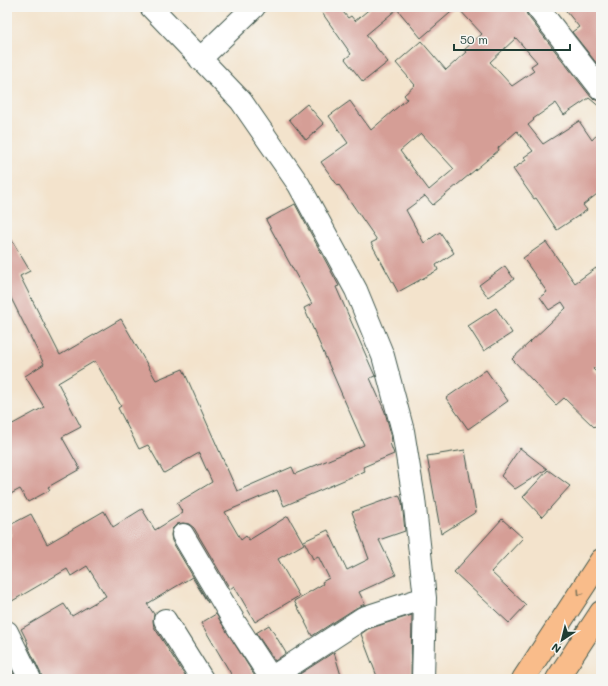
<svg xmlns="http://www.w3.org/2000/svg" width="608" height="686" font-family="Mali,sans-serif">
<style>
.building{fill:#d59e96;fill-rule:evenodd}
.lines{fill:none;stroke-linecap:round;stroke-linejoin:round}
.minor-casing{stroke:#3f564b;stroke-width:24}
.highway-casing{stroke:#3f564b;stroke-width:24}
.minor{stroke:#fff;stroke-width:22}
.highway{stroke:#f9bc8a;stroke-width:22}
.oneway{stroke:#81765b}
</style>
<rect width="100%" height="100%" fill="#f6f6f2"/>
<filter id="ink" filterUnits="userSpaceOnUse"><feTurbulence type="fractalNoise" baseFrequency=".025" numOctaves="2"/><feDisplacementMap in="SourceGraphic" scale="8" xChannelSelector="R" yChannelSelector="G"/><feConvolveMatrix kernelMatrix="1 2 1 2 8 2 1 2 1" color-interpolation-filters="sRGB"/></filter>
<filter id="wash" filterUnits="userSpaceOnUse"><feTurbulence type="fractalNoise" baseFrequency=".012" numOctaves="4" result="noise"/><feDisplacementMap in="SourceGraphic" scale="16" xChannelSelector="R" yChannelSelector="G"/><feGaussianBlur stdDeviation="0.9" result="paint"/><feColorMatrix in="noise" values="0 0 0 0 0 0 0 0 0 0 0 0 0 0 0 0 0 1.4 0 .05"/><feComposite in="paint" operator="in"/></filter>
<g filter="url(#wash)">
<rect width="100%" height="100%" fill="#f3e3cc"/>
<g id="blocks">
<!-- building -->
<path class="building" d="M318,7h21l9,11 3,-2 4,5 17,-14h153l2,8 64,82 5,3 5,1v7l-12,-10 -25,17 -8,-12 -23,16 1,1 -6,5 15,19 36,-23 13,19 9,-10v61l-18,14 4,5 -30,20 -21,-32 -2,1 -21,-30 13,-9 -2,-3 9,-6 -16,-20 -19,17 1,2 -66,55 -8,-9 -19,14 18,33 16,-11 14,21 -18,12 2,5 -40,22 -27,-49 6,-3 -38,-55 -1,1 -17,-24 27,-19 -19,-27 21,-15 21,29 36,-31 -3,-4 11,-10 -19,-22 25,-22 25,29 20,-18 -2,-2 18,-16 -25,-27 -36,31 -24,-29 -31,26 22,27 -25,20 -18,-23 6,-5zM516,38l21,24 -6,4 3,5 -22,15 -22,-24zM421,133l33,36 -25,21 -29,-39z
M563,7h38v62l-29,-37 7,-5z
M307,104l17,20 -18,16 -17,-21z
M295,204l44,82 -3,1 39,89 -5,2 15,34 6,22 1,8 -2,1 4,11 -31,13 2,4 -81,35 -7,-16 -52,22 16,28 5,-4 3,4 39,-24 16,28 -26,15 21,37 -44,26 -21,-36 -4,3 -36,-61 -5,-4 -6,-1 -6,1 -5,5 -1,6 1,6 36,61v1l-16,-26 -45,27 7,10 -1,7 1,6 33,52h-145l-1,-5 -14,-30 1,-1 -7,-14 43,-25 8,12 34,-20 -19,-30 -16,10 -4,-7 -60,35v-66l5,-3 -4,-9 23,-12 16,30 57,-33 9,16 29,-18 13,21 28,-17 -6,-10 35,-21 -13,-29 -35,20 -16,-28 -9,4 -21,-41 3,-2 -26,-45 -37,22 23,44 -19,10 18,32 -32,18 2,3 -22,12 -8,-13 -13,7v-69l37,-20 -19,-31 19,-12 -37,-74v-58l23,39 -10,5 40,79 61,-36 35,61 27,-11 54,122 55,-24 3,7 69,-29 -60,-137 8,-4 -46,-84z
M546,242l29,41 21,-15 5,7v88l-8,6 8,8v43l-7,7 -30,-29 -8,7 -44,-46 54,-51 -4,-6 -13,8 -9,-13 7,-5 -24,-34z
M505,266l9,13 -26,18 -9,-12z
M496,308l16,25 -28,18 -16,-25z
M486,370l22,31 -40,28 -22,-31z
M520,448l27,21 -32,20 -14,-13z
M465,450l11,62 -35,22 -14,-78z
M548,470l22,16 -28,31 -19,-20z
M399,495l3,7 3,29 -26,9 17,35 -37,17 6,12 -9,4 -44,28 -7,-14h1l-12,-21 29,-17 -1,-2 7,-4 -11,-22 -5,3 -9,-18 24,-11 19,40 22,-11 -17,-47z
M502,519l21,19 -32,34 35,33 -17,18 -55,-51z
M216,614l40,64v1h-22l-33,-56z
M412,615l-1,64h-33l-17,-45 7,-5z
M269,625l17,28 -11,8 -19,-28z
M334,652l8,27h-50z
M7,660l9,19h-9z"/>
</g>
</g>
<g filter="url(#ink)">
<use href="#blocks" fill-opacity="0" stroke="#3f564b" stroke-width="1"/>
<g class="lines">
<defs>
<path id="minor" d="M151,7l90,94 58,84 57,105 27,66 20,75 11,68 11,99 -2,81
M537,7l64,82
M200,59l54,-52
M183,535l54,91 34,52
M165,620l37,59
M7,632l23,47
M268,679l3,-1 92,-60 62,-20"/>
<path id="highway" d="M523,679l78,-119
M557,679l44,-67"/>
</defs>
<!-- minor casing -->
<use href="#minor" class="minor-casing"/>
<!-- highway casing -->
<use href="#highway" class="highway-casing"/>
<!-- minor -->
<use href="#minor" class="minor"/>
<!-- highway -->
<use href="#highway" class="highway"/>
</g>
<!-- one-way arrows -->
<defs><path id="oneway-chevron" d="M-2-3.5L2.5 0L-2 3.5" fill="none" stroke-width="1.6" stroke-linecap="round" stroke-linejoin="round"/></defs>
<use class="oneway" href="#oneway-chevron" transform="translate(580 593) rotate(123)"/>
</g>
<!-- margin -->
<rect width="608" height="686" fill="none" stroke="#f6f6f2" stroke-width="24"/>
<!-- north arrow -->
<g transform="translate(562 640) rotate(215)" stroke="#f6f6f2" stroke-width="3" paint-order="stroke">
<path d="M0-3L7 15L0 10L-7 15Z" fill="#1f3d34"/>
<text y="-6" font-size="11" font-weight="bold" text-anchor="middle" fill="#1f3d34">N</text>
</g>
<!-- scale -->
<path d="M454 44v6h116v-6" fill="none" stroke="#1f3d34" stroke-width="2"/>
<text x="460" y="44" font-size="12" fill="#1f3d34" stroke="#f6f6f2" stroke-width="3" paint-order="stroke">50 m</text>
</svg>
